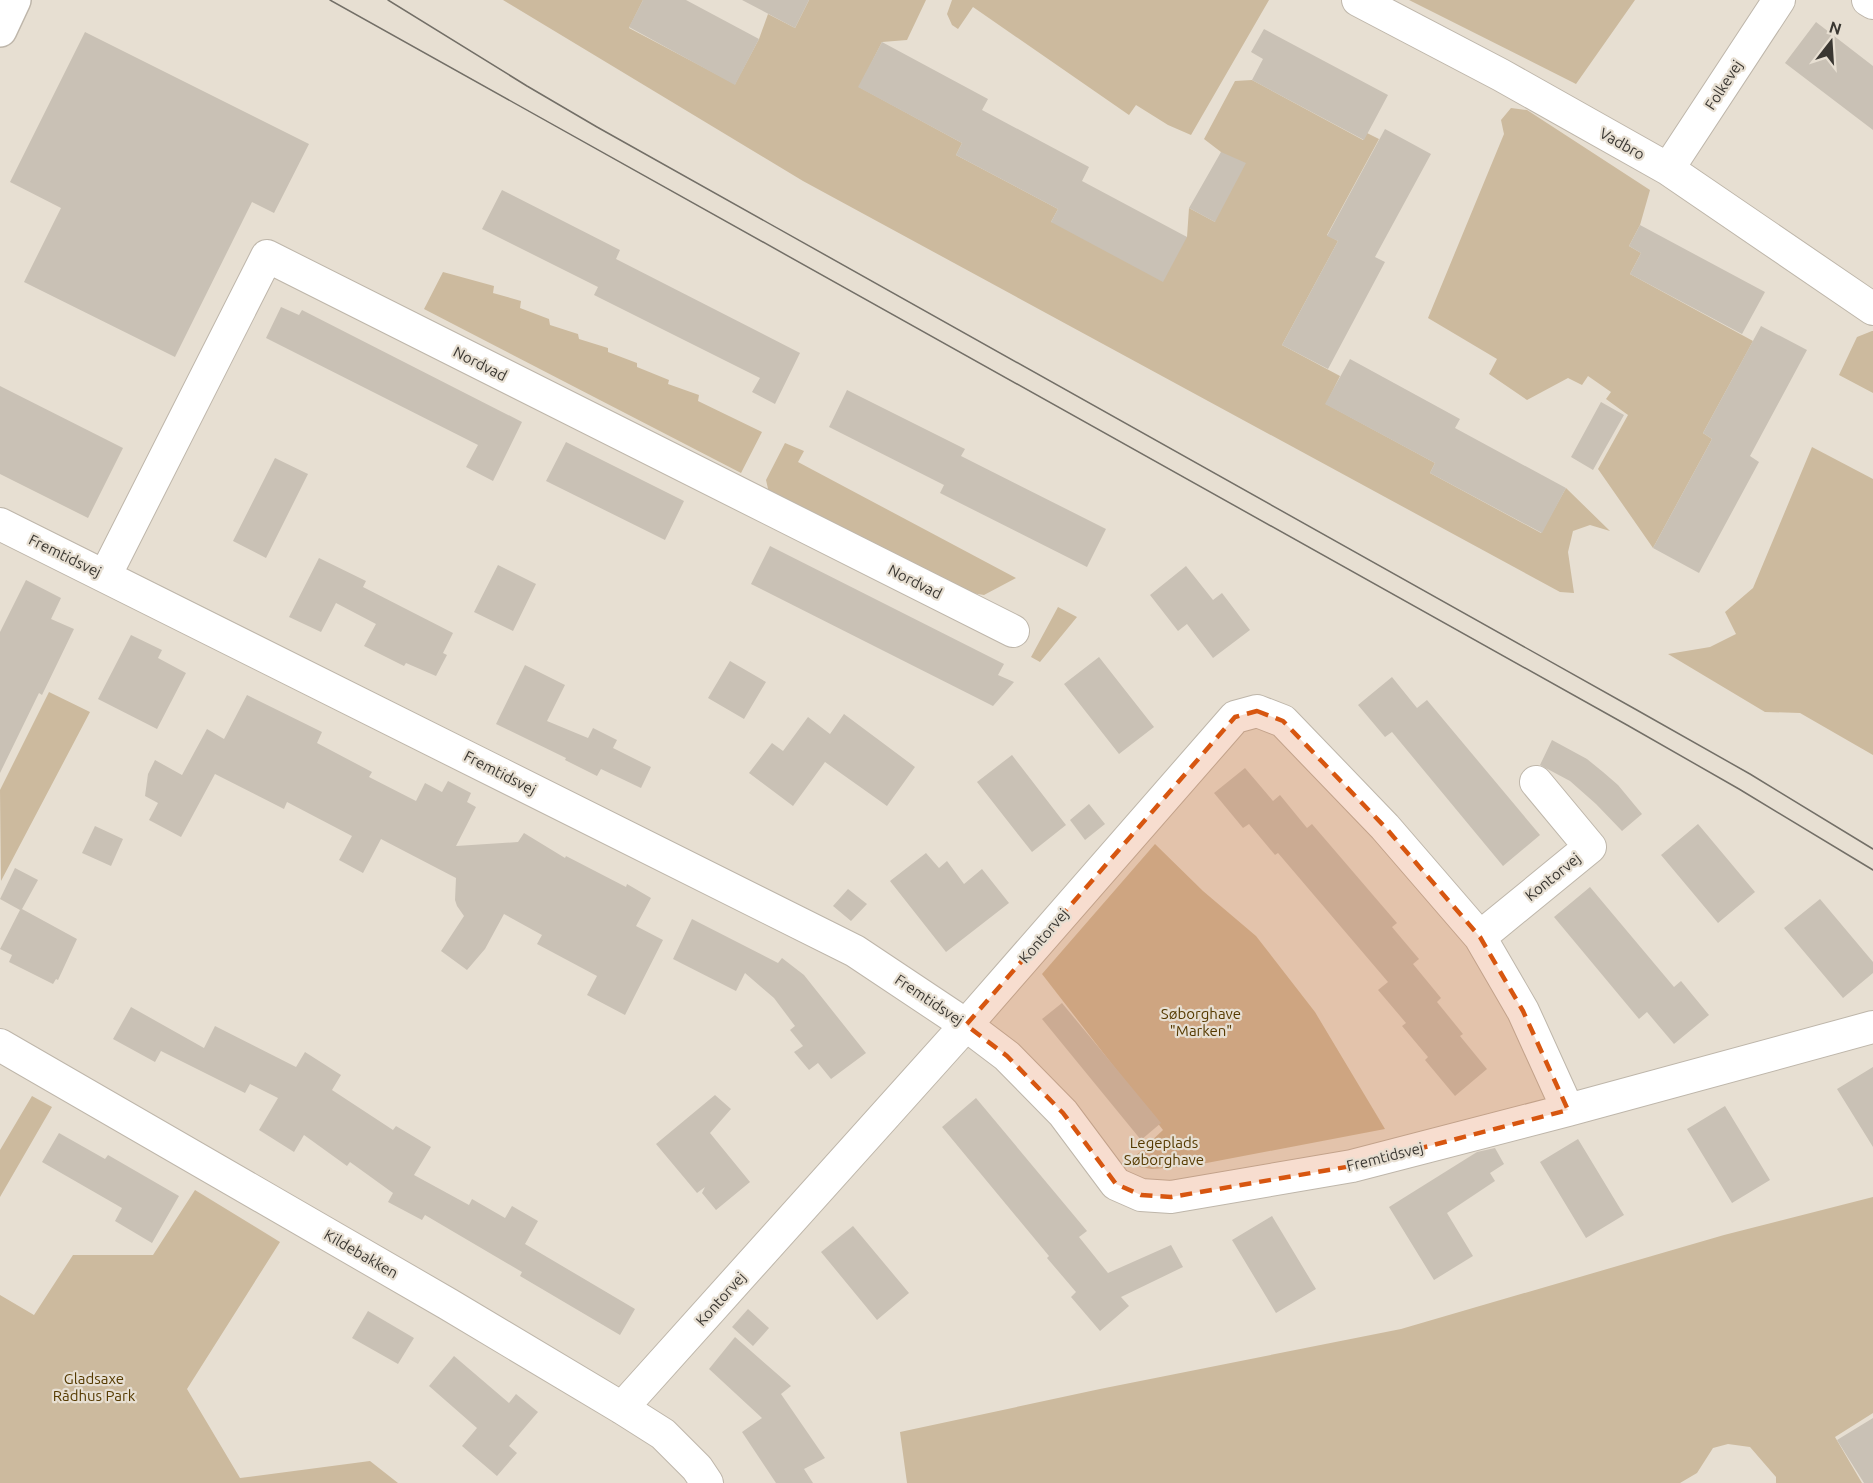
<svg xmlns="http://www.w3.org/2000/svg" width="1873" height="1483" font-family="Ubuntu,sans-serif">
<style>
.green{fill:#ccba9e}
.building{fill:#c9c1b5}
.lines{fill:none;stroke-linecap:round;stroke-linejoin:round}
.minor-casing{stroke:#beb6aa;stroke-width:34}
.primary-casing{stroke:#beb6aa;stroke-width:36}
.minor{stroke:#fff;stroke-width:32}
.primary{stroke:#fff;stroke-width:33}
.tram{stroke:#736f67;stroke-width:1.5}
.marked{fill:#d75610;fill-opacity:0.2;stroke:#d75610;stroke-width:4.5;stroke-dasharray:12 8;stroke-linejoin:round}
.labels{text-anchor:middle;stroke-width:4.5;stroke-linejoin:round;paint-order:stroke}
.street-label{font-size:15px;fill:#3a3732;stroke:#e7dfd2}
.park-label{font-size:15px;fill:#553a00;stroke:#e7dfd2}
</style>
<rect width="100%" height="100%" fill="#e7dfd2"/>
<!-- green -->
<path class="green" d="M503,0h140l-14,28 106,56 24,-45 9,-25 27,14 14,-28h117l-19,40 -25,2 -23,45 103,56 -6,12 102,54 -7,13 136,15 2,-29 26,14 6,-70 -17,-13 31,-58 17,-1 111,60 4,-7 12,6 -52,96 11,6 -56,104 58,31 -14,28 109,59 -5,10 111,60 25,-45 44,43 -20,-6 -17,6 -5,21 6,41 -14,-1 -757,-411z
M952,0h317l-78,135 -23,-10 -32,-20 -7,10 -156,-108 -15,22 -6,-4 -5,-11z
M1409,0h226l-59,84z
M1511,108l16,2 123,80 -10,35 -11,21 12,7 -11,21 123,67 -50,92 9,6 -59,109 -55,-79 30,-54 -22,-16 5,-7 -23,-16 -6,9 -14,-7 -41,22 -38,-26 8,-15 -69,-41 76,-184 -3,-14z
M443,272l51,14 -1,7 28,8 -1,7 29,11 1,6 28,9 1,5 29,9v4l29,11v4l32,13 -1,4 31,11 -1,6 64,31 -21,41 -317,-164z
M1872,331h1v62l-34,-18 18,-38z
M785,443l19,8 -6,11 218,116 -32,17 -19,-3 -196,-99 -3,-13z
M1812,447l61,32v276l-73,-42 -35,-1 -97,-58 42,-7 26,-13 -11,-22 28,-24z
M1058,607l19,10 -37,45 -9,-5z
M49,692l41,20 -89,169 -1,-91z
M1155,844l48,47 53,45 59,76 70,117 -194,37 -39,3 -12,-2 -10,-6 33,-31 -121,-156z
M32,1096l20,11 -52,90v-47z
M195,1190l85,52 -93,147 53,89 130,-17 28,22h-398v-188l34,20 39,-60h80z
M1873,1197v216l-38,24 27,46h-86v-6l-26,-30 -22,-3 -15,4 -16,25 -17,10h-773l-7,-51 200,-43 301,-60 323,-94z"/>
<!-- building -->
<path class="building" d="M643,0h43l73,39 -24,46 -106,-58z
M742,0h67l-14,28z
M1816,22l57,44v64l-88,-67z
M1264,29l124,66 -24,45 -112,-60 11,-21 -12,-7z
M85,32l224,112 -35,69 -22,-11 -77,155 -151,-75 37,-74 -51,-26z
M882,42l106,57 -6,11 107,57 -7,14 105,56 -24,45 -112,-60 7,-13 -102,-54 6,-12 -104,-56z
M1385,129l46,25 -56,103 10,5 -57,107 -46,-24 56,-104 -11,-5z
M1221,152l25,11 -31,59 -26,-14z
M502,190l118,60 -4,9 184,94 -25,51 -23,-12 8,-14 -166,-83 4,-8 -116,-58z
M1640,225l125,67 -23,42 -112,-60 11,-21 -12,-7z
M281,307l18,8 3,-5 220,112 -29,59 -27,-14 12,-22 -212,-107z
M1761,326l46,24 -57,106 9,6 -60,111 -46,-25 59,-109 -9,-6z
M1350,359l110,60 -5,9 111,60 -24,45 -112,-60 5,-10 -110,-59z
M0,386l123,62 -35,70 -88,-44z
M847,390l118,59 -4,7 145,73 -19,38 -147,-74 4,-8 -115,-58z
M1601,402l23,13 -31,55 -22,-13z
M566,442l118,59 -19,39 -119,-59z
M275,458l33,16 -42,84 -33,-17z
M770,546l234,118 -6,11 16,7 -21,24 -242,-122z
M319,558l47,23 -3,6 90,46 -10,20 4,2 -11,21 -30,-13 -2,3 -40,-20 12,-22 -40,-21 -15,29 -32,-15z
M498,565l38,19 -23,47 -39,-19z
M1186,566l27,34 9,-7 28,37 -37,28 -26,-34 -9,7 -28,-36z
M26,580l35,18 -10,21 23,10 -32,66 -3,-2 -39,80v-141z
M131,635l31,15 -4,8 28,15 -29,56 -59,-30z
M1099,657l55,70 -35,27 -55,-70z
M730,661l36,21 -22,37 -36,-21z
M525,665l40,20 -18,36 41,17 5,-10 24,12 -4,8 38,19 -10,21 -40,-19 -4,7 -32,-16 1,-2 -70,-34z
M1392,677l25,31 10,-8 113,135 -37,31 -111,-134 -7,5 -27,-32z
M247,695l75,37 -5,11 55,29 -3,5 47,24 9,-18 17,9 6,-11 23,12 -4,9 9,5 -20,39 62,-4 6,-9 41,25 1,-2 60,31 1,-3 24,14 -15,28 27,14 -38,75 -38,-20 10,-19 -60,-32 5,-9 -38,-21 -19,35 -18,21 -26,-19 23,-35 -7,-10 -2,-6 1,-22 -75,-39 -18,34 -24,-13 13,-24 -65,-34 -3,7 -69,-35 -34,63 -32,-17 9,-17 -13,-7 3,-22 7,-14 27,15 25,-46 17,10z
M844,714l71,53 -28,39 -62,-44 -32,44 -44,-33 23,-30 11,8 25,-34 22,17z
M1552,740l35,19 16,13 15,13 24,29 -20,17 -26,-27 -26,-23 -30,-16z
M1012,755l54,70 -34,27 -55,-70z
M1245,768l28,33 7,-6 27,33 5,-4 85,99 -5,4 27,32 -6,5 28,34 -4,4 26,32 -3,2 27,33 -32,27 -30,-36 3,-3 -26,-31 4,-3 -28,-33 10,-8 -110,-129 -3,2 -26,-31 -6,4 -29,-35z
M1089,804l16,20 -20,16 -15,-20z
M1698,824l57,68 -37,31 -57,-68z
M95,826l28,13 -12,27 -29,-13z
M926,853l13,15 8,-7 17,23 18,-15 27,34 -63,49 -56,-71z
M15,868l23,12 -16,29 55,30 -19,41 -2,-1 -3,5 -44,-22 3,-7 -12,-6 20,-39 -20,-11z
M1590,887l84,100 7,-6 28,34 -35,29 -27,-32 -8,7 -85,-102z
M848,889l19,15 -16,17 -18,-15z
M1820,899l53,63v11l-30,25 -59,-70z
M692,919l86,44 4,-5 22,17 62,78 -35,26 -13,-16 -9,7 -15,-18 9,-6 -13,-16 5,-4 -21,-28 -29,-25 -9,18 -63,-32z
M1062,1003l99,120 -20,17 -99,-121z
M131,1007l73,41 11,-22 81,41 9,-15 36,23 -9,15 61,40 3,-4 35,21 -17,28 55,30 3,-6 33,19 7,-12 26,15 -13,23 110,65 -15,26 -100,-59 2,-4 -97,-57 -3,5 -34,-18 5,-9 -43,-31 -3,4 -43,-31 -10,17 -35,-22 19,-32 -28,-14 -5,9 -84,-42 -6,11 -42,-23z
M1873,1067v80l-36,-58z
M715,1095l16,14 -21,24 40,49 -34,28 -14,-17 3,-6 -8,6 -41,-49z
M976,1098l111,133 -8,6 29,36 63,-28 12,22 -62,30 8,9 -29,25 -29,-34 5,-5 -29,-34 2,-2 -107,-129z
M1725,1106l45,74 -38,23 -45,-74z
M59,1133l46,26 3,-4 71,41 -27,47 -37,-22 7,-13 -80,-46z
M1578,1139l46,76 -38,23 -46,-76z
M1495,1148l9,16 -14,9 5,8 -48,32 26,43 -39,24 -45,-73 88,-55z
M1272,1216l44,73 -40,24 -44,-73z
M853,1226l56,67 -32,27 -56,-68z
M748,1309l21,19 -16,18 -21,-19z
M368,1311l46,27 -16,26 -46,-26z
M735,1337l56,49 -10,8 44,64 -21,11 9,14h-37l-34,-51 20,-14 -53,-49z
M454,1356l55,47 7,-9 22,18 -29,34 8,7 -20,23 -35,-30 15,-18 -48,-42z
M1873,1418v65h-9l-27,-43z"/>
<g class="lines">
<defs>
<path id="minor" d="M1358,0l143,75 167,94 205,140
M1868,0l5,3
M1668,169l111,-169
M0,524l855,427 111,74 41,31 56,57 53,71 25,11 30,2 181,-31 216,-56 305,-83
M105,576l162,-320 746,375
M1480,937l110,-90 -54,-65
M0,1045l448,259 174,104 41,26 34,34 10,15
M622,1408l344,-383 269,-308 22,-6 26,10 102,106 95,110 43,74 45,99"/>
<path id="primary" d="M0,30l14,-30"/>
</defs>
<!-- minor casing -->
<use href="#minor" class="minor-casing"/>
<!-- primary casing -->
<use href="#primary" class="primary-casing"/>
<!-- minor -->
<use href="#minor" class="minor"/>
<!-- primary -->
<use href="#primary" class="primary"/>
<!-- tram -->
<path class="tram" d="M330,0l1297,725 112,64 134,81
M388,0l139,86 70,41 1038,582 115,65 123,75"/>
</g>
<!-- marked area -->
<path class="marked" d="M1257,711l26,10 102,106 95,110 43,74 45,99 -216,56 -181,31 -30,-2 -25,-11 -53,-71 -56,-57 -41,-31 269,-308z"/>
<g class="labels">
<!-- street labels -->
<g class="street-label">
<text transform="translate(1724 85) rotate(-57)" y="5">Folkevej</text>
<text transform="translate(1622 144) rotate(29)" y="5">Vadbro</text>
<text transform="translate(480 364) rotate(27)" y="5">Nordvad</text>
<text transform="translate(65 556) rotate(26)" y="5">Fremtidsvej</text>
<text transform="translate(915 582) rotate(27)" y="5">Nordvad</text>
<text transform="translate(500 773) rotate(27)" y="5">Fremtidsvej</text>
<text transform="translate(1553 877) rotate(-39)" y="5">Kontorvej</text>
<text transform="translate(1044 936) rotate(-49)" y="5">Kontorvej</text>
<text transform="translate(929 1000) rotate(34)" y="5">Fremtidsvej</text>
<text transform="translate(1385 1157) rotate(-14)" y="5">Fremtidsvej</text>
<text transform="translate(361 1254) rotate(30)" y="5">Kildebakken</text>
<text transform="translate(721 1299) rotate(-48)" y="5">Kontorvej</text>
</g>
<!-- park labels -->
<g class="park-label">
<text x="1201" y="1019">Søborghave<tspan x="1201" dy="17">"Marken"</tspan></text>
<text x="1164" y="1148">Legeplads<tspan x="1164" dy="17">Søborghave</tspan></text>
<text x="94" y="1384">Gladsaxe<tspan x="94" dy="17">Rådhus Park</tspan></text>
</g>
</g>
<!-- north arrow -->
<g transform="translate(1831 42) rotate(17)" stroke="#e7dfd2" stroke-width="4.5" paint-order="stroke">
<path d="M0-4.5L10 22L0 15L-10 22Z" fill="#3a3732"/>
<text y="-9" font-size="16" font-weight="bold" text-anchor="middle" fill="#3a3732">N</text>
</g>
</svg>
